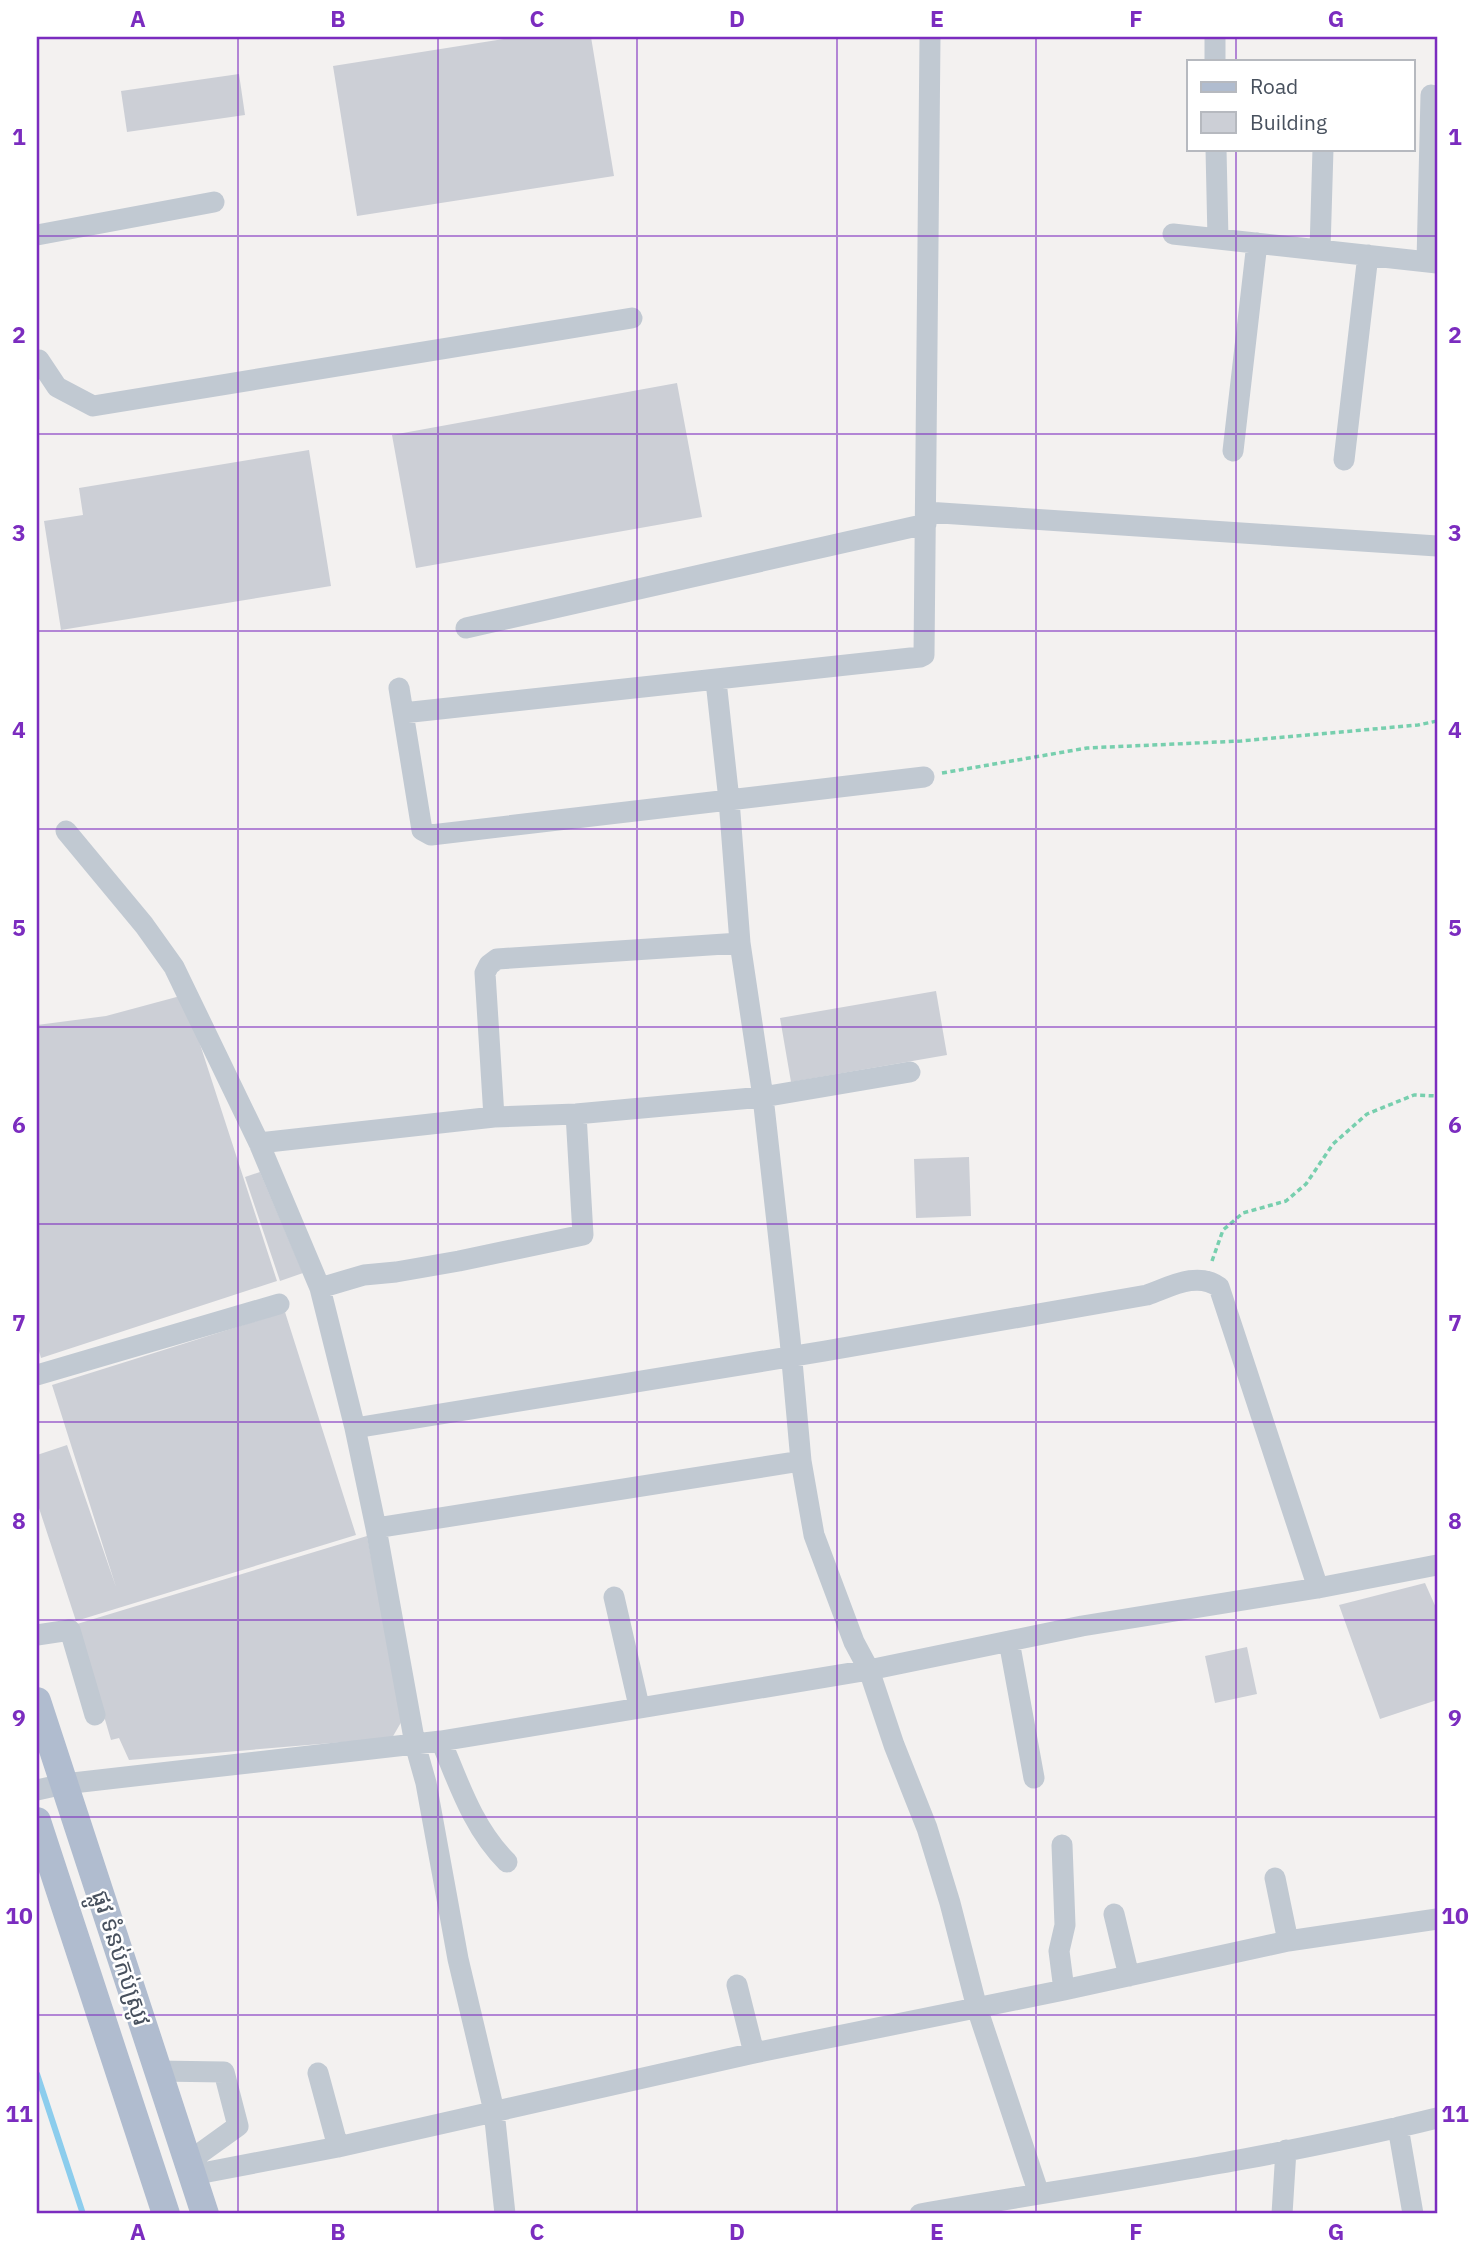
<svg xmlns="http://www.w3.org/2000/svg" width="1474" height="2251" font-family="'IBM Plex Sans','Noto Sans Khmer',sans-serif">
<style>
.lines{fill:none;stroke-linecap:round;stroke-linejoin:round}
.stream{stroke:#8ccded;stroke-width:6}
.building{fill:#cccfd6}
.path{stroke:#77cfae;stroke-width:3.5;stroke-dasharray:5 3.5;stroke-linecap:butt}
.minor{stroke:#c1c9d2;stroke-width:21}
.major{stroke:#b0bccf;stroke-width:28}
.grid{fill:none;stroke:#7b2cbf;stroke-width:2;stroke-opacity:0.55}
.labels{text-anchor:middle;stroke-width:5;stroke-linejoin:round;paint-order:stroke}
.street-label{font-size:24px;fill:#48515e;stroke:#fff}
.neatline{fill:none;stroke:#7b2cbf;stroke-width:2.5}
.grid-label{font-size:23px;text-anchor:middle;font-weight:bold;fill:#7b2cbf}
</style>
<rect width="100%" height="100%" fill="#f3f1f0"/>
<g class="lines">
<!-- stream -->
<path class="stream" d="M37,2074l46,140"/>
</g>
<!-- building -->
<path class="building" d="M516,37h75l23,139 -257,40 -24,-150z
M239,74l6,41 -118,17 -6,-41z
M677,383l25,134 -286,51 -24,-133z
M309,450l22,136 -270,44 -17,-109 39,-6 -4,-27z
M936,991l11,64 -156,27 -11,-64z
M184,995l93,286 -236,77 -4,-14v-319l69,-9z
M969,1157l2,59 -55,2 -2,-59z
M260,1172l43,101 -23,8 -35,-104z
M285,1312l71,223 -280,86 -39,-119v-47l30,-10 49,142 -64,-202z
M367,1536l36,183 -11,19 -263,22 -10,-22 -8,2 -34,-116z
M1425,1583l12,27v90l-57,19 -41,-114z
M1247,1647l10,47 -42,9 -10,-47z"/>
<g class="lines">
<!-- path -->
<path class="path" d="M942,773l145,-25 154,-7 177,-16 19,-4
M1212,1261l11,-31 20,-17 43,-12 20,-17 27,-40 34,-30 47,-19 23,1"/>
<!-- minor -->
<path class="minor" d="M1215,37v24
M1216,149l2,90
M1173,234l264,29
M37,235l177,-33
M1320,250l3,-101
M1427,261l4,-166
M37,360h2l18,27 36,19 539,-88
M1233,451l24,-208
M1344,460l24,-205
M926,512l511,34
M466,628l460,-104
M716,681l13,119 11,143 23,154 27,242 11,122 13,74 40,107 15,28 25,75 33,83 23,75 27,105 62,186
M399,688l23,142 9,5 493,-58
M403,713l517,-56 4,-2 6,-618
M66,831l78,94 30,42 85,176 61,145 35,140 21,100 39,216 11,39 32,176 36,152 11,103
M494,1117l-9,-144 4,-8 8,-6 243,-16
M259,1143l235,-26 82,-3 187,-17 147,-25
M320,1288l44,-13 32,-3 63,-11 124,-26 -7,-121
M37,1375l242,-71
M355,1428l470,-77 322,-56c23,-8 50,-24 72,-8l99,301
M376,1528l425,-67
M614,1597l25,109
M37,1635l33,-5 25,85
M1009,1641l25,137
M441,1741c18,43 32,87 66,121
M37,1790l27,-6 377,-43 428,-71 213,-44 236,-38 119,-23
M1062,1845l3,80 -6,26 5,39
M1275,1878l13,63
M1114,1914l15,62
M737,1985l17,68
M158,2071l66,1 14,54 -50,36
M318,2073l20,74
M1398,2127l15,87
M192,2175l146,-28 416,-94 310,-63 224,-49 149,-22
M920,2214c173,-30 347,-54 517,-96
M1282,2214l4,-64"/>
<!-- major -->
<path class="major" d="M37,1701l168,513
M37,1821l129,393"/>
</g>
<!-- grid -->
<path class="grid" d="M238,37v2177M438,37v2177M637,37v2177M837,37v2177M1036,37v2177M1236,37v24M1236,149v2065M37,236h1400M37,434h1400M37,631h1400M37,829h1400M37,1027h1400M37,1224h1400M37,1422h1400M37,1620h1400M37,1817h1400M37,2015h1400"/>
<g class="labels">
<!-- street labels -->
<g class="street-label">
<text transform="translate(121 1958) rotate(72)" y="8">ផ្លូវ ទំនប់កប់ស្រូវ</text>
</g>
</g>
<!-- border -->
<rect width="1474" height="2251" fill="none" stroke="#ffffff" stroke-width="77"/>
<!-- legend -->
<rect x="1187" y="60" width="228" height="91" fill="#ffffff" stroke="#b6b9bf" stroke-width="2"/>
<rect x="1201" y="82" width="35" height="10" fill="#b0bccf" stroke="#b6b9bf" stroke-width="2"/>
<text x="1250" y="94" font-size="21" fill="#48515e">Road</text>
<rect x="1201" y="112" width="35" height="21" fill="#cccfd6" stroke="#b6b9bf" stroke-width="2"/>
<text x="1250" y="130" font-size="21" fill="#48515e">Building</text>
<rect x="38" y="38" width="1398" height="2174" class="neatline"/>
<g class="grid-label">
<text x="138" y="27">A</text>
<text x="338" y="27">B</text>
<text x="537" y="27">C</text>
<text x="737" y="27">D</text>
<text x="937" y="27">E</text>
<text x="1136" y="27">F</text>
<text x="1336" y="27">G</text>
<text x="19" y="145">1</text>
<text x="1455" y="145">1</text>
<text x="19" y="343">2</text>
<text x="1455" y="343">2</text>
<text x="19" y="541">3</text>
<text x="1455" y="541">3</text>
<text x="19" y="738">4</text>
<text x="1455" y="738">4</text>
<text x="19" y="936">5</text>
<text x="1455" y="936">5</text>
<text x="19" y="1133">6</text>
<text x="1455" y="1133">6</text>
<text x="19" y="1331">7</text>
<text x="1455" y="1331">7</text>
<text x="19" y="1529">8</text>
<text x="1455" y="1529">8</text>
<text x="19" y="1726">9</text>
<text x="1455" y="1726">9</text>
<text x="19" y="1924">10</text>
<text x="1455" y="1924">10</text>
<text x="19" y="2122">11</text>
<text x="1455" y="2122">11</text>
<text x="138" y="2240">A</text>
<text x="338" y="2240">B</text>
<text x="537" y="2240">C</text>
<text x="737" y="2240">D</text>
<text x="937" y="2240">E</text>
<text x="1136" y="2240">F</text>
<text x="1336" y="2240">G</text>
</g>
</svg>
